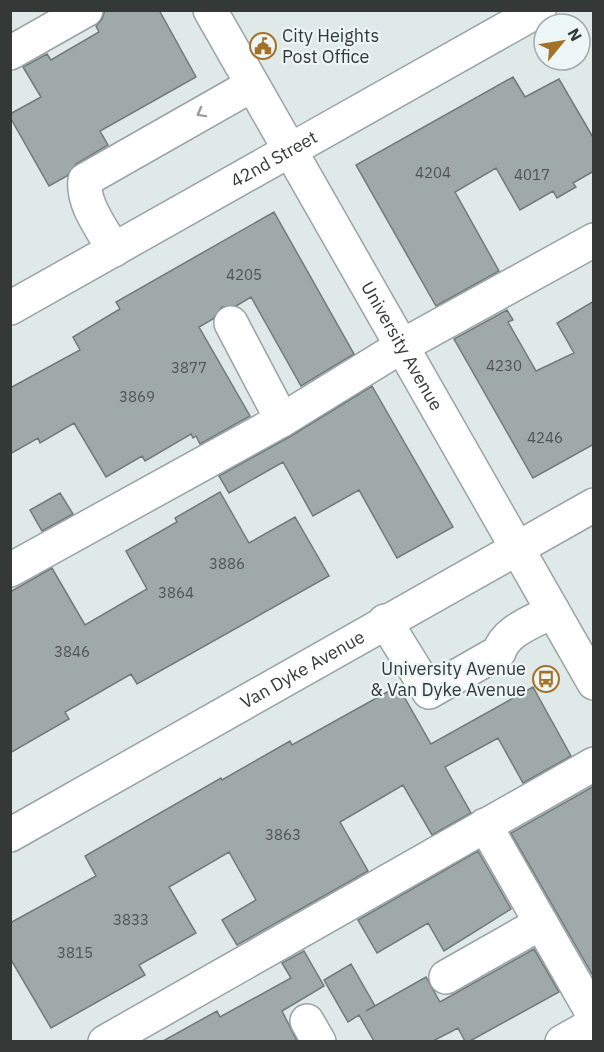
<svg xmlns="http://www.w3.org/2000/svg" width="604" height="1052" font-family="'IBM Plex Sans',sans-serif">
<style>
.building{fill:#9fa9a8;stroke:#707a79;stroke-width:1.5}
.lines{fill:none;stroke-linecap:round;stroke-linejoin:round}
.minor-casing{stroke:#99a3a2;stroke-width:36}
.major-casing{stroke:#99a3a2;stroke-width:36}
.minor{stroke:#fff;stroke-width:33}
.major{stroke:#fff;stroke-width:33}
.oneway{stroke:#9a9c9b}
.labels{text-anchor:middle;stroke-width:4.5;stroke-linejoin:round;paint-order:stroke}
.number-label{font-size:15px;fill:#4f5453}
.poi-label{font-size:18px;fill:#343837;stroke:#ecf6f6;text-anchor:start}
.street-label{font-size:18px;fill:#343837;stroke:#ecf6f6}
</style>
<rect width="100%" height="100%" fill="#dfe9e8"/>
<!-- building -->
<path class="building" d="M105,10h54l37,67 -96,54 8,14 -32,19 -9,12 -18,10 -39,-69v-3l31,-17 -18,-30 24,-13 4,6 48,-28 -3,-6 6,-7z
M513,77l12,20 34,-18 35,60v32l-21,12 3,4 -19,11 -4,-7 -33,19 -24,-42 -41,24 44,79 -63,35 -80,-141z
M274,212l80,142 -53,32 -50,-89 -15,9 -14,1 -9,12 -14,8 51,89 -50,28 -4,-8 -3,2 -2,-4 -46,27 -3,-5 -36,21 -32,-54 -34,20 -2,-5 -28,16v-66l70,-38 -7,-13 47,-28 -4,-7z
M594,301v143l-61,34 -79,-139 53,-29 6,10 -5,2 28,49 38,-18 -17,-30z
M372,386l81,141 -56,31 -38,-68 -46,26 -30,-54 -54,31 -10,-17 72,-40z
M220,492l29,51 46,-26 34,59 -192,108 -6,-10 -66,38 4,7 -59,34v-161l42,-24 33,57 62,-36 -21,-38 51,-29 -2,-4z
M60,493l13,21 -31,17 -12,-21z
M398,686l33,58 102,-57 38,69 -48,27 -25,-45 -53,29 26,46 -39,22 -29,-50 -63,37 28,49 -131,74 -15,-25 34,-20 -27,-48 -60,35 27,46 -57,32 6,10 -94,53 -41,-70v-35l86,-47 -11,-20 136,-78 1,2 68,-39 2,4z
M594,786v187l-2,1 -81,-141z
M478,851l33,58 -67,42 -16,-28 -51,30 -19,-33z
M534,949l25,43 -89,49h-5l-7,-13 -25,13h-59l-15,-26 -11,7 -24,-42 27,-16 24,42 -9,5 60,-34 14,25z
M304,951l20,35 -42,25 15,30h-134l54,-30 3,6 71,-39 -9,-15z"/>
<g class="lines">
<defs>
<g id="minor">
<path d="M10,53l76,-43"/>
<path d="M114,250c-11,-20 -32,-46 -29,-70l167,-95"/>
<path id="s1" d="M10,308l529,-298"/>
<path d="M231,323l51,97"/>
<path d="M10,570l272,-150 120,-74 192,-106"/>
<path d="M385,621l44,71 70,-40c7,-22 34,-30 54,-41"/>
<path d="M485,825l109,191"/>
<path id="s2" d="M10,835l584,-330"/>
<path d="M446,977l95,-54"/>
<path d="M307,1021l12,21"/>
<path d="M105,1042l489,-278"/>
</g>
<g id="major">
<path id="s3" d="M210,10l384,673"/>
<path d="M562,1042l32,-18"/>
</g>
</defs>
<!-- minor casing -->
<use href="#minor" class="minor-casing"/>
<!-- major casing -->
<use href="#major" class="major-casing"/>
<!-- minor -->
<use href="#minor" class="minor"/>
<!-- major -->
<use href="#major" class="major"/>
</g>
<!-- one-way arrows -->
<defs><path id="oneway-chevron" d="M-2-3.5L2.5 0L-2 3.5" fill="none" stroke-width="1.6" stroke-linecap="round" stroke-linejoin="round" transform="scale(1.5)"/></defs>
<use class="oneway" href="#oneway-chevron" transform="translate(201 113) rotate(151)"/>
<!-- icons -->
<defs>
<symbol id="civic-ring" viewBox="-11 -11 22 22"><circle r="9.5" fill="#ecf6f6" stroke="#a47128" stroke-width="1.5"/><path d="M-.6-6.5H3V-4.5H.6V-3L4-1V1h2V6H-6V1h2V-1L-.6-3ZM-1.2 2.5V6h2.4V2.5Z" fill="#a47128"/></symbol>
<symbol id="bus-ring" viewBox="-11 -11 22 22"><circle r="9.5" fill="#ecf6f6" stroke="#a47128" stroke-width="1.5"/><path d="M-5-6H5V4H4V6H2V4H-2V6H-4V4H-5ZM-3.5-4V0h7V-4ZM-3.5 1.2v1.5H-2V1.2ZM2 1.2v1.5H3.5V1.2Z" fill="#a47128"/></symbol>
</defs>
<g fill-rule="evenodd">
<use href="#civic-ring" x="248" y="31" width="30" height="30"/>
<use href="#bus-ring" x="531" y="664" width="30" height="30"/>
</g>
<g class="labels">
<!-- number labels -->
<g class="number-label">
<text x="433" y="178">4204</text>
<text x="532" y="180">4017</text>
<text x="244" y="280">4205</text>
<text x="504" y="371">4230</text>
<text x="189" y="373">3877</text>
<text x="137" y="402">3869</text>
<text x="545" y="443">4246</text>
<text x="227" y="569">3886</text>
<text x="176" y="598">3864</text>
<text x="72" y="657">3846</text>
<text x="283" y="840">3863</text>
<text x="131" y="925">3833</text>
<text x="75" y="958">3815</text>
</g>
<!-- poi labels -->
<g class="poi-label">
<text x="282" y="42">City Heights<tspan x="282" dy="21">Post Office</tspan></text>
<text x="526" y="675" text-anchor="end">University Avenue<tspan x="526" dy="21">&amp; Van Dyke Avenue</tspan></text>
</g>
<!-- street labels -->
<g class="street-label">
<text dy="6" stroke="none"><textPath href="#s1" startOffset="303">42nd Street</textPath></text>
<text dy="6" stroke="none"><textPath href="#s3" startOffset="387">University Avenue</textPath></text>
<text dy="6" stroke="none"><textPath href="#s2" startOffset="336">Van Dyke Avenue</textPath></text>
</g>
</g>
<!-- border -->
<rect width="604" height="1052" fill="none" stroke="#343837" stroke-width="24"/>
<!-- north arrow -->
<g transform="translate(562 42) rotate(60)"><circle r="28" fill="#ecf6f6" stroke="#a2aaaa" stroke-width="1.5"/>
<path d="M0-4.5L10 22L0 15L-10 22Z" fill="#a47128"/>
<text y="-9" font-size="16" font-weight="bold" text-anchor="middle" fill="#343837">N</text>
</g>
</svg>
